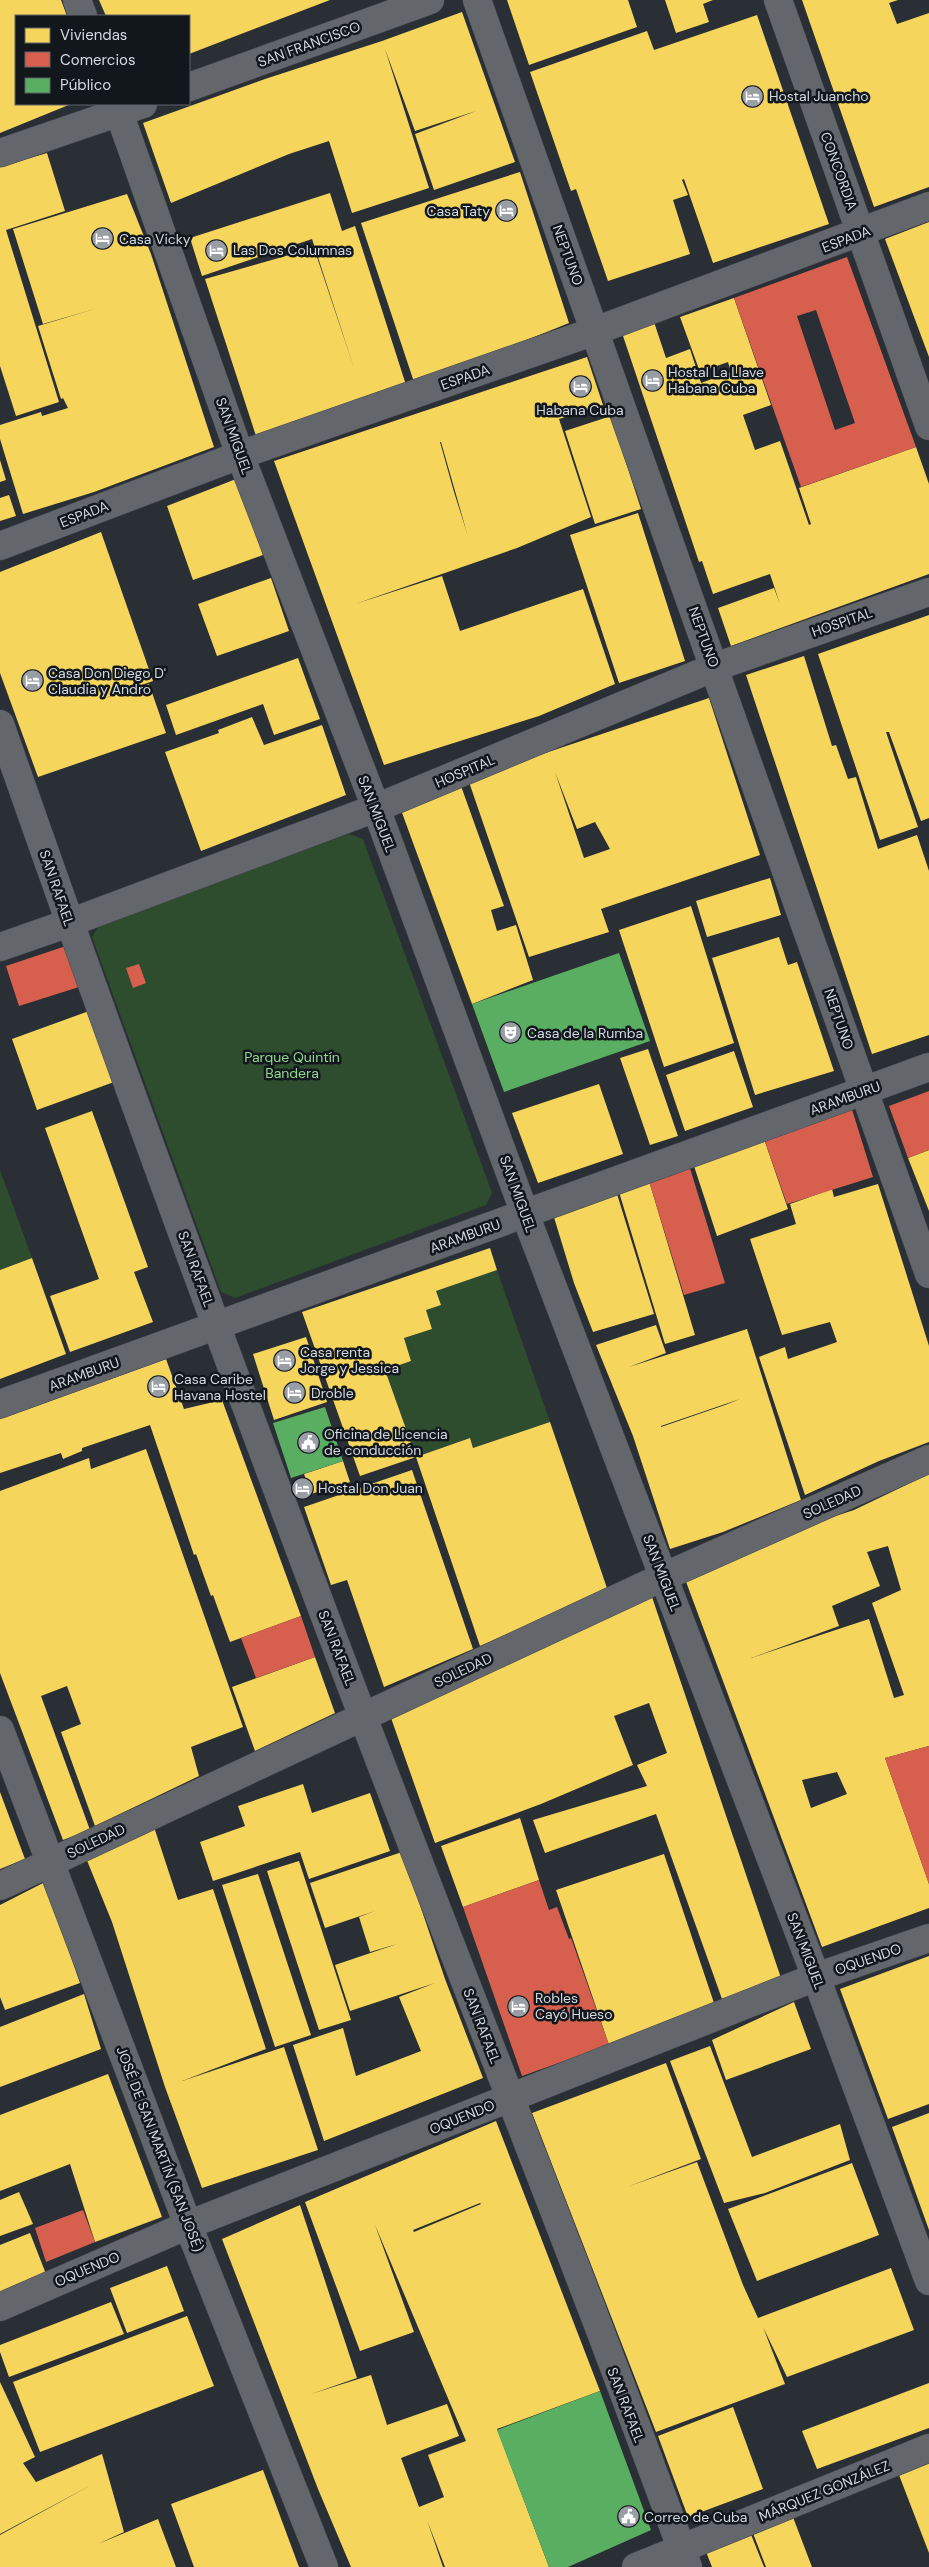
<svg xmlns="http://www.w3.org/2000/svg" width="929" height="2567" font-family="'DM Sans',sans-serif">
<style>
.green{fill:#2d4d2e}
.homes{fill:#f6d55c;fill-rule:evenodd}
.shops{fill:#d6604d;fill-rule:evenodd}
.public{fill:#5aae61}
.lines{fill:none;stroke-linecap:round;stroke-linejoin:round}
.street-casing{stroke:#464a50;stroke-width:29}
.secondary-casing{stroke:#464a50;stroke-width:29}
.street{stroke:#63676c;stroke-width:28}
.secondary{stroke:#63676c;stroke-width:28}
.labels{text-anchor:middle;stroke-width:5;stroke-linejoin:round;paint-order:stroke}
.street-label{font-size:14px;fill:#d3d9e0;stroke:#12171c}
.poi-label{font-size:14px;fill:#d3d9e0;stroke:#12171c;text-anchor:start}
.park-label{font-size:14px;fill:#90d88c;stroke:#12171c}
</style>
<rect width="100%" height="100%" fill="#2a2f35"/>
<!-- green -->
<path class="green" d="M349,834l14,5 129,354 -6,12 -251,93 -14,-6 -129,-355 8,-13z
M0,1170l32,88 -32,12z
M497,1270l53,152 -77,26 -3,-10 -54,19 -31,-87 26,-9 -7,-23 28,-9 -6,-19 10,-19z"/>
<!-- homes -->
<path class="homes" d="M0,0h61l6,16h-51v88h55l-71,29z
M99,0h231l-141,54v-38h-83z
M507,0h121l9,27 -108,38z
M665,0h48l-10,4 6,18 -33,11z
M802,0h96l-9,3 8,21 32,-11v174l-55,20z
M462,12l53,150 -81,28 -19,-56 61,-23 -61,20 -30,-82 44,139 -77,25 -23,-72 -40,13 -118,49 -28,-80 122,-44 117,-38z
M757,15l72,209 -116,39 -29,-84 -2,1 6,15 -15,5 17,54 -82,27 -32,-92 -5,2 -41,-119 117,-41 7,19z
M47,153l18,58 -59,19 53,172 -43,14 -16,-50v-199z
M520,172l49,151 -154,62 -54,-162z
M330,193l12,38 13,-5 51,159 -149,54 -52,-160 109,-31 40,120 -42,-129 -110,37 -12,-38z
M127,194l24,60 63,193 -120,45 -71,22 -23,-75v-14l41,-13 1,4 26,-8 -5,-10 -2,1 -23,-73 60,-18 -55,16 -30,-95z
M929,222v135l-44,-118z
M734,298l37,107 -28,10 12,35 25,-9 29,84 2,-1 -12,-36 117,-41 13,37v90l-198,72 -13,-38 56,-20 6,16 -10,-30 -57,20 -11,-33 -3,1 -77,-229 32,-11 12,36 24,-9 11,34 30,-11 -3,-10 -28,10 -20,-55z
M587,357l16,48 -44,14 32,98 -74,31 -162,56 87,-28 18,55 123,-42 32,95 -76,32 -155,49 -110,-304zM440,442h1l26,91 -13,-41z
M611,416l30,93 -46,15 -30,-93z
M0,460l6,20 -6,2z
M236,479l27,76 -70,25 -26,-74z
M9,495l7,21 -16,5v-23z
M638,513l47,148 -66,22 -49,-148z
M101,532l52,149 -51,18 47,-15 17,49 -128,44 -38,-104v-101z
M271,578l18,53 -72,25 -19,-52z
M929,615v203l-8,3 -32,-89h-3l32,95 -38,13 -62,-186z
M804,656l28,90 4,-1 12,34 8,-2 22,72 39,-14 12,36v164l-57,19 -126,-379z
M298,658l22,61 -46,16 -11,-31 -87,31 -10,-30z
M709,698l51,157 -159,54 8,23 -80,25 -61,-178zM555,772l22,57 18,-7 15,27 -26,9z
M252,717l12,28 58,-20 24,70 -145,56 -36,-99 54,-19 -1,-3z
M461,786l43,120 -13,4 6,21 19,-6 17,55 -61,24 -71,-194z
M770,878l11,37 -74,22 -11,-36z
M691,906l43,137 -70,24 -45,-137z
M779,937l9,28 9,-3 37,109 -79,24 -43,-137z
M89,1011l25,71 -77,28 -25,-71z
M648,1049l30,87 -28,9 -30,-87z
M734,1051l19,56 -68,24 -19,-56z
M599,1084l24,70 -85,29 -26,-70z
M92,1111l56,156 -14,5 19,50 -83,30 -20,-56 49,-17 -54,-151z
M763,1136l25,73 -71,27 -24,-73z
M929,1150v61l-21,-53z
M649,1181l46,154 -30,9 -46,-152z
M878,1184l51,162v96l-50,19 -74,34 -46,-138 26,-10 3,12 49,-17 -7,-20 -48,13 -32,-96 46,-15 -6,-20 42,-15 2,8z
M617,1194l37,120 -61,18 -19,-49 -21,-69z
M490,1248l7,22 -61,21 5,14 -15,5 6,19 -28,9 7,23 -26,9 31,87 -56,19 -58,-164z
M32,1258l34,96 -66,25v-109z
M656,1325l10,28 -37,14 118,-38 54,171 -78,32 -53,17 -37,-113 -37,-91zM740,1399l-15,6 -64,22v-1z
M306,1337l21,65 -53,18 -21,-66z
M166,1359l18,50 38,-9 79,216 -71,26 -17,-47 -2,1 -15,-42 -2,1 -44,-130 -68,23v3l-19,8 -2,-6 -61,20v-54z
M550,1422l58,169 -128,55 -64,-189 54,-19 3,10z
M146,1449l97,278 -52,20 8,29 -104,50 -34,-94 20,-8 -14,-38 -26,10 49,134 -27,10 -63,-167v-182l89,-33 2,11z
M343,1461l7,21 -39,12 -7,-20z
M412,1470l61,179 -89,38 -37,-107 -16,5 -27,-78z
M929,1474v272l-44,12 44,126v24l-107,39 -137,-368 120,-53 49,-16zM888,1546l13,44 -29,13 32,92 -10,3 -25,-79 -118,39 88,-32 -7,-20 48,-20 -13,-34zM837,1772l10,22 -36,14 -9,-28z
M652,1597l129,381 -59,21 -66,-185 -111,39 -12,-33 114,-34 -10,-21 30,-12 -18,-50 -35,13 19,49 -92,39 -106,39 -45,-128z
M315,1657l20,56 -80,38 -23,-64z
M303,1784l9,29 58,-20 20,58 -81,28 -9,-27 -87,29 -13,-39 45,-16 -7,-20z
M0,1792l25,67 -25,10z
M520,1818l19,62 -76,27 -22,-61z
M154,1827l24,73 35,-11 53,160 -84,32 102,-34 34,103 -116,38 -37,-101 -53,-165 -26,-64z
M402,1852l43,127 38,99 -159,63 -31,-96 50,-17 13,48 65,-25 -22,-54 36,-14 -85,28 -15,-46 62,-21 -27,8 -11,-35 16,-6 -50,17 -15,-45z
M664,1854l50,149 -105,42 -53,-155z
M299,1861l52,159 -32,10 -52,-159z
M258,1874l53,161 -36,12 -53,-162z
M45,1882l35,101 -75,27 -5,-13v-92z
M929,1956v148l-41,15 -48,-130z
M84,1994l17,55 -101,38v-60z
M794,2002l17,47 -85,31 -14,-40z
M710,2046l42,111 88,-33 10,36 -85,33 -41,10 -54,-142z
M666,2063l35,96 -74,28 70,-25 46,123 15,33 133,-50 23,62 -127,47 -24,-50 22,57 -129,48 -124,-319z
M108,2074l54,143 -67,25 -25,-78 -70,27v-76z
M929,2113v117l-37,-103z
M496,2121l104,270 -103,38 52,138h-104l-18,-47 16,47h-92l-33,-78 -96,-250 78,-34 57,173 -46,16 60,-19 16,50 60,-21 12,32 -58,22 18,49 25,-10 -16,-42 38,-14 -91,-216 39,107 -54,19 -55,-149zM480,2203l1,1 -67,28 -1,-2z
M852,2163l27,72 -122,46 -29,-72z
M19,2192l14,32 -33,12v-36z
M30,2233l16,41 -46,18v-47z
M167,2266l17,45 -57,22 -17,-45z
M111,2302l13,32 -115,43 -9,-25v-7z
M187,2316l27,70 -174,66 -27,-70z
M0,2382l35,75 -12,6 13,19 66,-28 22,78 -26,12 60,-25 18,48h-176v-32l93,-51 -93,50z
M929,2383v45l-112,41 -15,-38z
M733,2407l30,82 -75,28 -30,-81z
M929,2463v90l-30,-78z
M263,2470l36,97h-105l-23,-63z
M791,2512l21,55h-46l-15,-39z
M748,2527l16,40h-52l-9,-23z"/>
<!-- shops -->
<path class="shops" d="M847,257l69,190 -115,40 -67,-189zM816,310l39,113 -20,7 -38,-114z
M66,946l13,41 -60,19 -13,-40z
M139,964l7,19 -13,5 -7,-20z
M929,1091v59l-21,8 -19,-52z
M850,1103l23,74 -86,27 -24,-68z
M690,1168l35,115 -41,12 -35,-114z
M301,1616l14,41 -59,21 -15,-40z
M929,1746v138l-44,-126z
M539,1880l10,30 8,-3 12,32 2,-1 38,107 -87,31 -59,-169z
M83,2210l12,32 -49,20 -11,-34z"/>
<!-- public -->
<path class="public" d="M619,953l31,88 -146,51 -32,-88z
M325,1407l18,54 -52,17 -18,-55z
M600,2391l51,139 -83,37h-19l-52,-137z"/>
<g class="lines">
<defs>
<path id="street" d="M77,0l6,16
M778,0l151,426
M189,87l241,-87
M116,104l124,351 136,353 149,406 291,763 113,304
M0,153l143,-49
M0,546l240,-91 355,-124 334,-125
M0,947l69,-24 307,-115 339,-141 214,-75
M0,1404l929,-337
M0,1730l188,495 136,342
M0,1886l663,-309 266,-118
M0,2307l188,-82 628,-248 113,-39
M636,2567l293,-119"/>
<path id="secondary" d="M477,0l452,1274
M0,724c116,333 238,664 363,993 108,284 222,565 325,850"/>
</defs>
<!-- street casing -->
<use href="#street" class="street-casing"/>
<!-- secondary casing -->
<use href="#secondary" class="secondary-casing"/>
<!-- street -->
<use href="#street" class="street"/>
<!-- secondary -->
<use href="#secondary" class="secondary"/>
</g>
<!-- icons -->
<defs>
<symbol id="hotel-disc" viewBox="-11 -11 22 22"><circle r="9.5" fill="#989ea4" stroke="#12171c"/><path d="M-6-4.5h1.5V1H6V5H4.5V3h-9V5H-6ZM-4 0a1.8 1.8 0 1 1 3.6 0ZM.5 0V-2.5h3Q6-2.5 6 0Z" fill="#fff"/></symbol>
<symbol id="theatre-disc" viewBox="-11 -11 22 22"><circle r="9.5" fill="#989ea4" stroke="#12171c"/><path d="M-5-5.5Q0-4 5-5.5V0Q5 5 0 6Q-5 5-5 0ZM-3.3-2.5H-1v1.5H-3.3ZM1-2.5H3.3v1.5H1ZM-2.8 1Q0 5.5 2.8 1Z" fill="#fff"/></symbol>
<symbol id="civic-disc" viewBox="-11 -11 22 22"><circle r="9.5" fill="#989ea4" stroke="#12171c"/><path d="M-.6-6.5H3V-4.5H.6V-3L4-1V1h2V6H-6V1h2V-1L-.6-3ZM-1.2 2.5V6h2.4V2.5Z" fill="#fff"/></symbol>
</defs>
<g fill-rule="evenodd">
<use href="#hotel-disc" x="740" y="84" width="25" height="25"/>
<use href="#hotel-disc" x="494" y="198" width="25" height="25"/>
<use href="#hotel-disc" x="90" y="226" width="25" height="25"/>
<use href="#hotel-disc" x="204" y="238" width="25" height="25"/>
<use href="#hotel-disc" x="640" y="368" width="25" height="25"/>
<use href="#hotel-disc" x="568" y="374" width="25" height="25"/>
<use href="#hotel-disc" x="20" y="668" width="25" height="25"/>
<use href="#theatre-disc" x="498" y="1020" width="25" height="25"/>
<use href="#hotel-disc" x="272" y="1348" width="25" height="25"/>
<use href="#hotel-disc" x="146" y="1374" width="25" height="25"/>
<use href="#hotel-disc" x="282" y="1380" width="25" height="25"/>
<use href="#civic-disc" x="296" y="1430" width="25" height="25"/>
<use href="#hotel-disc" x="290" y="1476" width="25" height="25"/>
<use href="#hotel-disc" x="506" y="1994" width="25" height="25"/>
<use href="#civic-disc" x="616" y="2504" width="25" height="25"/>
</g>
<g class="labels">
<!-- street labels -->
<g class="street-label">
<text transform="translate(309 44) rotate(-20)" y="5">SAN FRANCISCO</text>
<text transform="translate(839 171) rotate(70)" y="5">CONCORDIA</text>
<text transform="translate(846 239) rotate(-21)" y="5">ESPADA</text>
<text transform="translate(568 255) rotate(70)" y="5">NEPTUNO</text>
<text transform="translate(465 377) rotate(-19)" y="5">ESPADA</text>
<text transform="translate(234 436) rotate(70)" y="5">SAN MIGUEL</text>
<text transform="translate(84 514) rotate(-21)" y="5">ESPADA</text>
<text transform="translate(842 622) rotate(-19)" y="5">HOSPITAL</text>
<text transform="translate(704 637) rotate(70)" y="5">NEPTUNO</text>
<text transform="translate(465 771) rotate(-23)" y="5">HOSPITAL</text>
<text transform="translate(377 814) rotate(69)" y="5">SAN MIGUEL</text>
<text transform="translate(57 888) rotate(71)" y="5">SAN RAFAEL</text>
<text transform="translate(839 1019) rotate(71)" y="5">NEPTUNO</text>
<text transform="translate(845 1098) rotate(-20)" y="5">ARAMBURU</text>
<text transform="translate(518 1194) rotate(70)" y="5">SAN MIGUEL</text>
<text transform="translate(465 1236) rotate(-20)" y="5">ARAMBURU</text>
<text transform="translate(196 1269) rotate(70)" y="5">SAN RAFAEL</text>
<text transform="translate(84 1374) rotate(-20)" y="5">ARAMBURU</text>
<text transform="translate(832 1502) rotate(-24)" y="5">SOLEDAD</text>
<text transform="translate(662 1573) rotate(69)" y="5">SAN MIGUEL</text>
<text transform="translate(337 1648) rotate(69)" y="5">SAN RAFAEL</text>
<text transform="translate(463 1670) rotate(-25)" y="5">SOLEDAD</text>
<text transform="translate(96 1841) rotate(-25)" y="5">SOLEDAD</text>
<text transform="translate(806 1951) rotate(69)" y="5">SAN MIGUEL</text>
<text transform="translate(868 1959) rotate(-19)" y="5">OQUENDO</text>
<text transform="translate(482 2026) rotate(69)" y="5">SAN RAFAEL</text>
<text transform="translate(462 2117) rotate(-22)" y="5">OQUENDO</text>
<text transform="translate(160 2149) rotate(69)" y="5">JOSÉ DE SAN MARTÍN (SAN JOSÉ)</text>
<text transform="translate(87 2269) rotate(-23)" y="5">OQUENDO</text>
<text transform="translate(626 2405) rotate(69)" y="5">SAN RAFAEL</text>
<text transform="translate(824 2491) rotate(-22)" y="5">MÁRQUEZ GONZÁLEZ</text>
</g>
<!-- poi labels -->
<g class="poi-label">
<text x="769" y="101">Hostal Juancho</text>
<text x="490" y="216" text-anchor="end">Casa Taty</text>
<text x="119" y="244">Casa Vicky</text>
<text x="233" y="255">Las Dos Columnas</text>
<text x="668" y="377">Hostal La Llave<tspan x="668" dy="16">Habana Cuba</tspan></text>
<text x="580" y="415" text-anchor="middle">Habana Cuba</text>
<text x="48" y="678">Casa Don Diego D'<tspan x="48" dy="16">Claudia y Andro</tspan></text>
<text x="527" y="1038">Casa de la Rumba</text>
<text x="300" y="1357">Casa renta<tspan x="300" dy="16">Jorge y Jessica</tspan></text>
<text x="174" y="1384">Casa Caribe<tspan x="174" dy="16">Havana Hostel</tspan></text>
<text x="311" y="1398">Droble</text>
<text x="324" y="1439">Oficina de Licencia<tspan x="324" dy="16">de conducción</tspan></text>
<text x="318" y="1493">Hostal Don Juan</text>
<text x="535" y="2003">Robles<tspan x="535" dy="16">Cayó Hueso</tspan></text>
<text x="644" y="2522">Correo de Cuba</text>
</g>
<!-- park labels -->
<g class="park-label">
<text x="292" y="1062">Parque Quintín<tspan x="292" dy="16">Bandera</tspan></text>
</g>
</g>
<!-- legend -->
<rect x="15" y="15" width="175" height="90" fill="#12171c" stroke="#5f656a"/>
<rect x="25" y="28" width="25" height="15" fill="#f6d55c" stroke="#5f656a"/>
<text x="60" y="40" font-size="15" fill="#d3d9e0">Viviendas</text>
<rect x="25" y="52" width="25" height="15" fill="#d6604d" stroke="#5f656a"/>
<text x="60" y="65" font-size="15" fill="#d3d9e0">Comercios</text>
<rect x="25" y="78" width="25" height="15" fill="#5aae61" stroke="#5f656a"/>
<text x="60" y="90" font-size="15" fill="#d3d9e0">Público</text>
</svg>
